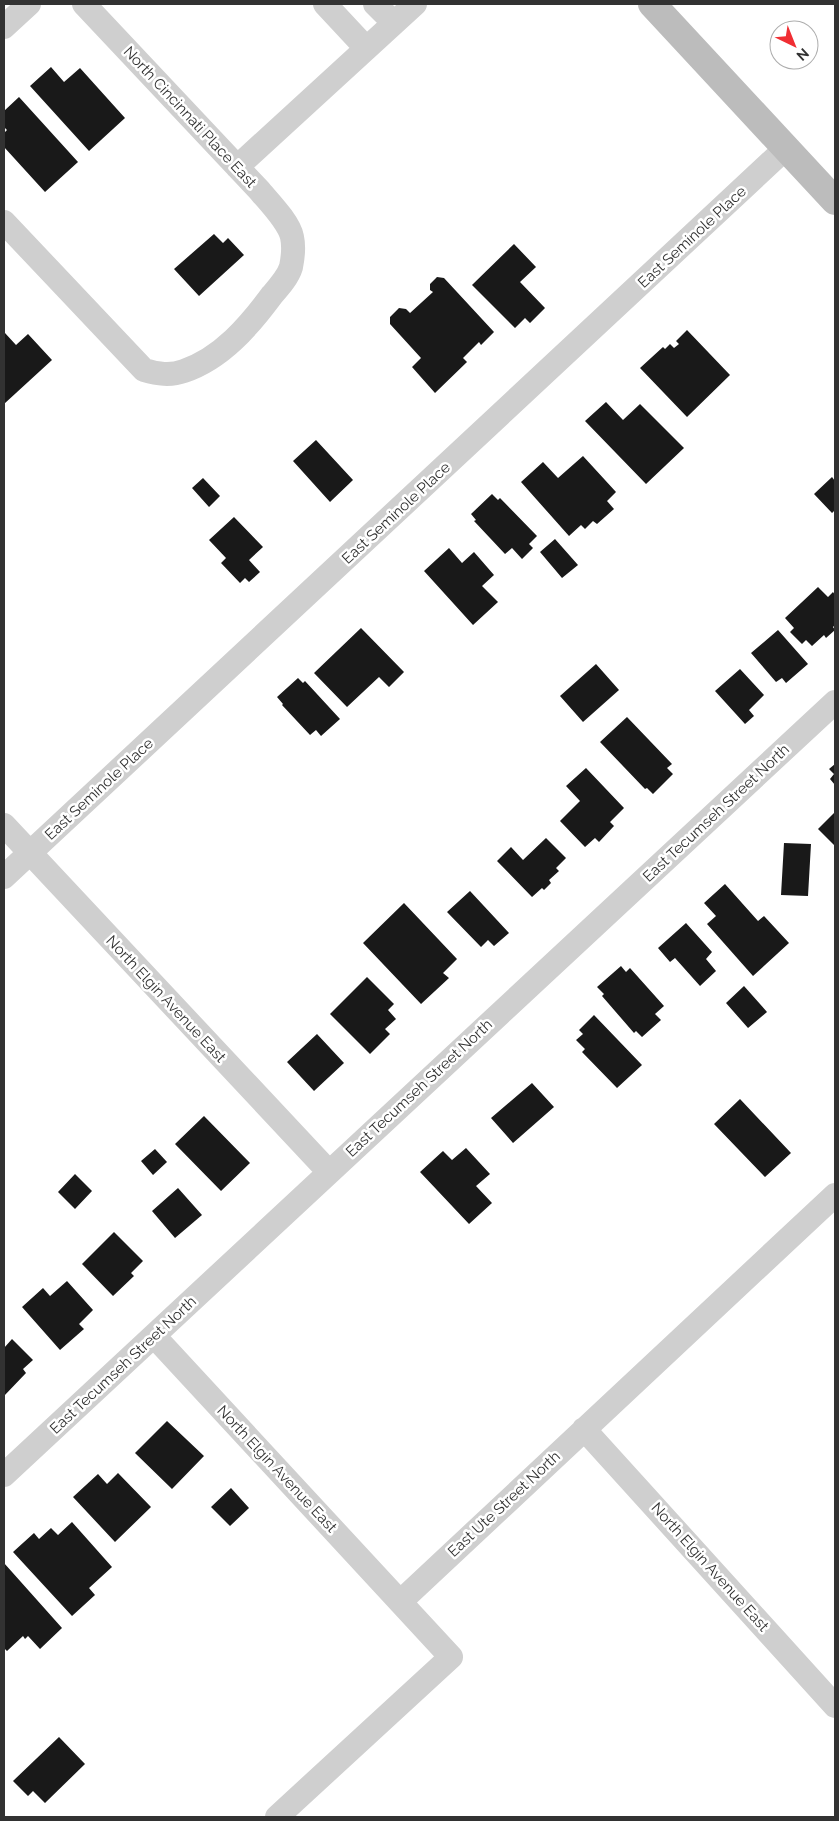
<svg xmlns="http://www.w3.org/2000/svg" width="839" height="1821" font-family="Raleway,sans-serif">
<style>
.building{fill:#191919}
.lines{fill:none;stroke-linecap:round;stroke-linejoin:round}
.street{stroke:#cfcfcf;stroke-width:24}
.secondary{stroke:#bcbcbc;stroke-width:28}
.labels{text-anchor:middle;stroke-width:5;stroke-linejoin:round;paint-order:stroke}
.street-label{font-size:15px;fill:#323232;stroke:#fff}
</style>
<rect width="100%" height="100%" fill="#fff"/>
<!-- building -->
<path class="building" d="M51,67l13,15 16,-14 45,50 -36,33 -59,-65z
M19,97l59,65 -33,30 -41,-45v-14l3,-3 -3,-3v-16z
M214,234l9,9 5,-5 16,17 -45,41 -25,-27z
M514,244l22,23 -16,15 25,26 -15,15 -5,-5 -10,10 -43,-43z
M437,277l7,1 50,54 -13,13 -2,-3 -16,16 4,4 -32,31 -23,-26 9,-9 -31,-34v-7l9,-9 7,1 4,4 23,-21 -3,-2v-6z
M687,330l43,45 -43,42 -47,-49 23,-21 2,2 5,-5 4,4 5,-4 -3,-3z
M5,333l11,12 12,-11 24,26 -48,44v-70z
M606,402l17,18 17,-16 44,44 -38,36 -61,-63z
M316,440l37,40 -23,22 -37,-41z
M583,456l33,36 -9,9 7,8 -17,15 -4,-3 -8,8 -4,-4 -12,11 -48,-54 22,-20 15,16z
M832,477l3,4v29l-3,3 -18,-19z
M203,478l17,18 -11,11 -17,-19z
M492,494l6,6 2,-2 37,38 -8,8 4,4 -11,11 -10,-11 -7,6 -31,-33 2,-1 -5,-6z
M234,517l29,30 -14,13 11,12 -11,10 -4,-4 -5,5 -19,-20 5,-5 -17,-18z
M555,539l23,26 -16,13 -22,-26z
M449,548l13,15 12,-11 20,23 -12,11 16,16 -25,23 -49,-54z
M818,587l10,10 5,-5 2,3v30l-2,2 2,3 -9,8 -2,-3 -12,11 -6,-6 -4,4 -12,-12 4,-4 -9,-10z
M361,628l43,44 -15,15 -10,-10 -32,30 -33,-34z
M778,630l30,34 -22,19 -4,-5 -6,4 -25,-29z
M596,664l23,26 -36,32 -23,-26z
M740,669l24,26 -15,15 5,6 -9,8 -30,-33z
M298,678l5,5 2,-2 35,38 -19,17 -5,-6 -6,5 -28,-30 1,-1 -6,-7z
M627,717l45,47 -5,4 6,6 -20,20 -6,-6 -2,1 -45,-47z
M835,764v21l-5,-6 4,-5 -5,-5z
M586,768l38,40 -14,14 4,4 -15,16 -4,-4 -10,9 -25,-26 20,-20 -14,-15z
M835,812v34l-17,-17z
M546,838l20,20 -10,10 3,3 -10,9 2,3 -7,7 -2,-2 -10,9 -35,-36 14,-14 12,13z
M784,843l27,1 -3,52 -27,-1z
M725,884l33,37 6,-5 25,27 -36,33 -46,-52 9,-8 -12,-13z
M470,891l39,42 -15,13 -6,-6 -7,7 -34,-35z
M404,903l53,56 -14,14 6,5 -28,26 -58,-61z
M686,923l26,29 -6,7 10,12 -16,15 -25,-28 -5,4 -12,-14z
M621,966l5,6 4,-4 34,38 -9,8 6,6 -19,17 -6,-6 -2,2 -32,-37 2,-2 -7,-7z
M367,977l27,27 -6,6 8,9 -11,10 5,5 -20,20 -40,-40z
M744,986l23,26 -19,16 -22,-25z
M594,1015l48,50 -25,23 -35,-36 3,-3 -9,-9 7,-6 -4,-4z
M317,1034l27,29 -30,28 -27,-29z
M532,1083l22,24 -41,36 -22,-25z
M740,1099l51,54 -26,24 -51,-53z
M204,1116l46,47 -29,28 -46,-47z
M466,1148l24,26 -14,12 16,17 -23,21 -49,-52 23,-21 9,9z
M155,1149l12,13 -14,13 -12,-14z
M75,1174l17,17 -17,18 -17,-17z
M178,1188l24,27 -27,23 -23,-27z
M114,1232l29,29 -12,12 3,3 -21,20 -31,-32z
M67,1281l26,29 -14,14 5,5 -24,21 -38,-43 21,-19 7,8z
M12,1339l21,21 -10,9 3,4 -22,23v-48z
M167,1421l37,35 -32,33 -37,-36z
M118,1473l33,34 -36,35 -42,-45 25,-23 9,10z
M231,1488l18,20 -19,18 -19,-19z
M72,1522l40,45 -23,21 6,7 -23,21 -59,-64 21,-19 5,6 12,-11 7,7z
M4,1563l58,65 -22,21 -12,-13 -3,3 -2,-3 -16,15 -3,-3z
M59,1737l26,27 -40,39 -12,-12 -5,5 -15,-15z"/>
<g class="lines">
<!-- street -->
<path class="street" d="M325,4l41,44
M375,4l19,19
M4,27l25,-23
M237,167l178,-163
M4,222l140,148c14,4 26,6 40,1 38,-13 65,-45 88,-76 7,-8 16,-18 19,-28 2,-10 3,-21 1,-30 -3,-15 -23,-35 -33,-47l-175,-186
M4,825l325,347
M4,877l782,-729
M154,1336l297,321 -174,160
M584,1429l251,277
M4,1475l831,-773
M400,1602l435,-407"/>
<!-- secondary -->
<path class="secondary" d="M652,4l183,197"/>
</g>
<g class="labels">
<!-- street labels -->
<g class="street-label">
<text transform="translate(190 117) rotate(47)" y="5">North Cincinnati Place East</text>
<text transform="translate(692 237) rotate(-43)" y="5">East Seminole Place</text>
<text transform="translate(396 513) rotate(-43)" y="5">East Seminole Place</text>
<text transform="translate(99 789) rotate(-43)" y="5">East Seminole Place</text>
<text transform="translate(716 813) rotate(-43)" y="5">East Tecumseh Street North</text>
<text transform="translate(166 999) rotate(47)" y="5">North Elgin Avenue East</text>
<text transform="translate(419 1088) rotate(-43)" y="5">East Tecumseh Street North</text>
<text transform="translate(123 1365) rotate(-43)" y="5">East Tecumseh Street North</text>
<text transform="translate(277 1469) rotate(47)" y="5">North Elgin Avenue East</text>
<text transform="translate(504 1504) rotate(-43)" y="5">East Ute Street North</text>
<text transform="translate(710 1567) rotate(48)" y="5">North Elgin Avenue East</text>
</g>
</g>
<!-- border -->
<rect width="839" height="1821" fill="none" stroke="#323232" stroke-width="10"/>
<!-- north arrow -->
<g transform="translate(794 45) rotate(137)"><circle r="24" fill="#ffffff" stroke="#adadad"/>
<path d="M0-4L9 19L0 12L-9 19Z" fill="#f02e33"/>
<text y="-8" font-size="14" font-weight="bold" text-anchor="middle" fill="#323232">N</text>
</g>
</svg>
